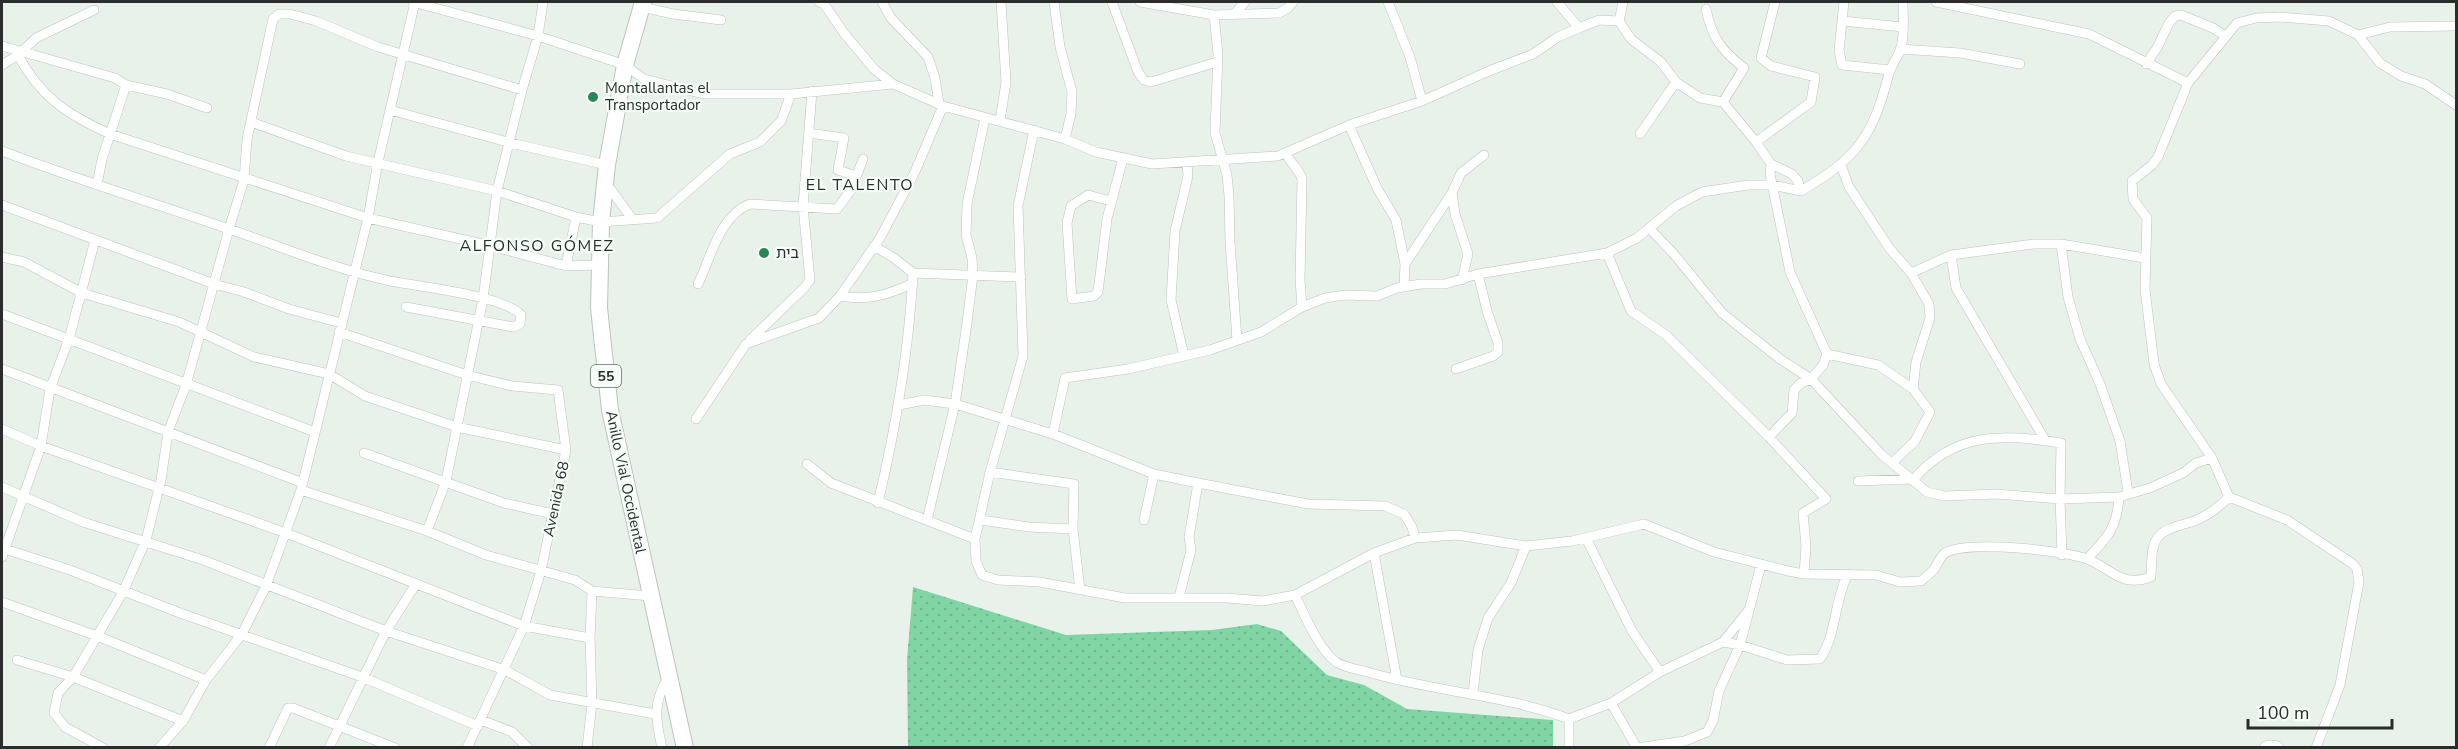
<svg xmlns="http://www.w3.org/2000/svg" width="2458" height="749" font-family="'Nunito Sans','Noto Sans Hebrew',sans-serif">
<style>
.grass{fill:url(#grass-dots)}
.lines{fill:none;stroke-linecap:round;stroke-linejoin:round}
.street-casing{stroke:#bbc4be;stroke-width:10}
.primary-casing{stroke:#bbc4be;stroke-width:15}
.highway-casing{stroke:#bbc4be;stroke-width:18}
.street{stroke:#fff;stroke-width:9}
.primary{stroke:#fff;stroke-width:14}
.highway{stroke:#fff;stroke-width:16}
.poi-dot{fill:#2d8458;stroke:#f5fff9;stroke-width:2}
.labels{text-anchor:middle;stroke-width:4.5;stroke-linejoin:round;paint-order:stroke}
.shield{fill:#f5fff9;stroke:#676c69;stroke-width:1.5}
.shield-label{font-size:14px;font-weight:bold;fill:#2a2d2b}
.poi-label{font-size:15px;fill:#2a2d2b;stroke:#f5fff9;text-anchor:start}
.street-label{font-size:15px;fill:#2a2d2b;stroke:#f5fff9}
.neighbourhood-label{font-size:16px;letter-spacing:1.5px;fill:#2a2d2b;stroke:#f5fff9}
</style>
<defs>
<pattern id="grass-dots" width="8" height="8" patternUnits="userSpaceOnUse" patternTransform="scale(1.5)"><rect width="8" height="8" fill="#81d5a4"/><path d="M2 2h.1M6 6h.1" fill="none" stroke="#70b78d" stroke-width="1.8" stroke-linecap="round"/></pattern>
</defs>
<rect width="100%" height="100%" fill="#e8f2eb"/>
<!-- grass -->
<path class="grass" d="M913,587l153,48 146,-5 45,-6 24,7 46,44 37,10 43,24 146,11v27h-645l-1,-87z"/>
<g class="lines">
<defs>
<path id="street" d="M413,2l125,34 87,29 19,14 59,15h88l102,-10
M819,2l5,2 20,29 30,36 19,15 50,22 122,33 31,13 56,12 126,-8 71,-31 73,-24 67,-30 44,-17 25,-17 21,-9 20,-8 20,1
M882,2l9,16 37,39 7,21 4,26
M1054,2l6,45 12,45 -1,22 -6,25
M1112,2l26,70 6,8 7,2 66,-20
M1140,2l74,13 65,-2 9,-5 5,-6
M1388,2l22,55 12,44
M1557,2l22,26
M1623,2l-4,19 12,18 30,23 15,20 24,16 23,4 33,40 15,22 21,10 6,7 3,10
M1844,2l-5,48 3,15 48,5
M1936,2l153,32 99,49
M642,7l31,7 48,6
M1706,9c6,29 15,41 38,59l-21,34
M1235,13l10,-11
M1214,15l4,39 -3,79 12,42 2,21 1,46 7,98
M1842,21l61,6
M2358,35l32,-8 66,-1
M2,46l113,32 11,7 41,9 40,14
M1900,49l60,4 60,11
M18,55c22,42 50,60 92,79l258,84 123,28 75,20 33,-1
M2146,64l11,-16 12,-25 6,-7 6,-1 32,13 12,8
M2,65l16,-10 18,-17 58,-28
M390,110l121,33 96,22
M1000,121l6,-39 -5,-80
M251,122l95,34 151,35 79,26 25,5 56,-4 73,-64 30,-12 21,-21 10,-27
M1349,125l28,63 19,32 9,44
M1034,130l-16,76 5,150 -33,116 -15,67 1,22 6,14 16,5 42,2 85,16h102l36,3 32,-6 79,-42 41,-15 42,-3 69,11 46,-5 72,-17 70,28 74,19 16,3 72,1 24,7 21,-1c5,-4 10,-8 14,-13 3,-5 5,-11 10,-15 21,-13 118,-3 142,6 26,10 33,29 64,18 1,-12 -1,-32 8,-41 8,-9 24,-11 35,-15 14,-5 24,-13 35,-24
M809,133l35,5 -6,32 18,6
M1640,134l36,-52
M1756,142l55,-40 4,-25 -44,-11 -10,-8 14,-56
M2,151c73,28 149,51 224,77 54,18 107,41 164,53 27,5 115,15 131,34l-1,9 -7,3 -107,-20
M1286,153c4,11 13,15 16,26l-2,101 2,27
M1841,165l8,22 41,62 21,24 18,31 1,14 -14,44 -3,27 17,23 -15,29 -22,21
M606,183l27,37
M97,185l5,-26 24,-74
M1111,201l-23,-6 -17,11 -4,17 5,76 22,-3 4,-4 9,-73 16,-61
M2,205l212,79 30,8 45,17 52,14
M1649,228l24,25 49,60 58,46 31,20 71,76 45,37 17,4 53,-2 63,5 59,-2 31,-9 33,-15 13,-10 16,-5
M2061,244l7,53 12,42 20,45 20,57 8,51
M874,246l20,12 19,15 108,4
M1607,253l24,58 35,24 103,102 57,62 -23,14 3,33 -2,28
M1951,255l5,33 89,152
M2,257l22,5 58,31 97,29 75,35 75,17 36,22 92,31 109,23
M566,266l10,-49
M1911,273l40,-18 83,-11h27l84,14
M1462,280l6,-26 -13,-40 -3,-21 9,-20 23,-18
M698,284c13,-27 22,-69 52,-80l87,5 14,-19 12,-31
M1404,287l1,-23 47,-71
M840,296c28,5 48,-1 73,-13
M2,314l313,118
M339,332l128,43 45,11 46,4 8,60 -25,121 -17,55 -57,122
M750,340l54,-52 6,-8 -7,-74 9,-115
M1827,354l51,11 35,24
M1184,356l-13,-56 4,-69 13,-55 -1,-13
M2,369l301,114
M1456,369l37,-13 5,-4v-9l-11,-32 -9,-37
M899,405l25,-5 31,4 98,30 101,40 44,9 110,21 77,2 19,8 8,13 3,11
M696,419l50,-75 73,-26 21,-22 40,-58 34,-64 29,-68
M2,429l39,17 245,87 238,93 66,12
M1053,434l12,-56 63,-9 82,-19 51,-18 41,-25 23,-9 20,-3 32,1 20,-8 24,-4h24l33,-10 129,-21 30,-15 39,-32 26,-14 46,-7h25l28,6c56,-33 72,-54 88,-118 3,-9 9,-16 12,-25 4,-15 2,-31 2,-46
M1769,437l23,-24 2,-23 7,-7 10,-4 12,-14 4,-11 -37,-82 -20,-98 1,-10
M364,453l140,50 49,11
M807,464l24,19 144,56
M990,472l84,12 -1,45 7,61
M1858,481l56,-2c41,-48 90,-45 147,-36l-1,56 2,56
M2,487l81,35 120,38 183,71 119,39 45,25 105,19
M301,490l126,41 59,24 89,25 17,11 58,5
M878,503c18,-76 31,-152 35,-230
M927,520l28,-116 12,-81 6,-48 -1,-17 -6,-23 1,-31 18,-86
M981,520l48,7 44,2
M1144,520l10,-46
M427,531l19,-50 37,-182 14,-108 25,-101 16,-54 5,-34
M1586,538l46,93 28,41
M2,548l68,22 110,43 182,64 116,49
M1374,553l23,127
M2,557l39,-111 9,-57 19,-50 26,-99
M2087,559c21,-22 30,-31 32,-62
M1295,595c9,19 24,55 41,67 9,6 25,8 35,11 66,19 134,22 198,46l42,-16 49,-31 63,-30 25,-31
M1179,597l12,-47 -2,-13 9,-54
M2,602l95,34 109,44
M1723,642l17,3 47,15 33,-1c17,-25 14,-59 28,-85
M17,660l56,17 110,44
M1473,693l5,-43 10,-32 23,-35 15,-37
M1611,703l26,45
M481,720l31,12 16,16
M103,748l-38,-21 -11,-14 4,-20 15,-16 50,-85 23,-52 15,-60 7,-48 18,-47 43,-156 15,-49 3,-41 26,-120 6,-5h11l26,7 62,26 144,43
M159,748l24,-27 23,-41 36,-46 24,-48 35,-96 67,-272 10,-56 37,-160
M269,748l19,-40h5l102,40
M329,748l57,-117 30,-47
M587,748l5,-45 -2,-65 2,-47
M662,748c-6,-27 -10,-45 6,-70
M1569,748v-29
M1636,748l49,-7 22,-9 6,-11 6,-30 21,-46 21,-80
M2316,748l24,-63 19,-103 -2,-13 -4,-5 -66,-44 -58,-23 -17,-39 -51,-74 -7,-20 -9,-75 2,-71 -14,-19 -1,-18 20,-16 6,-8 30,-74 49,-60 19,-5 23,-1 50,4 29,14 22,28 21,13 24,8 31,21"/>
<path id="primary" d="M2267,748h9"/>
<path id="highway" d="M643,2l-18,63 -18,100 -6,57 -2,86 11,102 75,338"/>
</defs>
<!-- street casing -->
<use href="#street" class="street-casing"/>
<!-- primary casing -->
<use href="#primary" class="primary-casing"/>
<!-- highway casing -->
<use href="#highway" class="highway-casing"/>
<!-- street -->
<use href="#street" class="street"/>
<!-- primary -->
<use href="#primary" class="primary"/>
<!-- highway -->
<use href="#highway" class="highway"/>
</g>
<!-- markers -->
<g class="poi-dot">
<circle cx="593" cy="97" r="6"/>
<circle cx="764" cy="253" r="6"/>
</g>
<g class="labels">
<!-- shield labels -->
<rect class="shield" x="591" y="365" width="30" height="22" rx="4.5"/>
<g class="shield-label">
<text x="606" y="381">55</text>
</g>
<!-- poi labels -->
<g class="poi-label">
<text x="605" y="93">Montallantas el<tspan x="605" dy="17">Transportador</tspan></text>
<text x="776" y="258">בית</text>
</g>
<!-- street labels -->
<g class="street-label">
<text transform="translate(626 482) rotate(78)" y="5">Anillo Vial Occidental</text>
<text transform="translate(556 499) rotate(-78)" y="5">Avenida 68</text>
</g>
<!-- neighbourhood labels -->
<g class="neighbourhood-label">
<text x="860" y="190">EL TALENTO</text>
<text x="537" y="251">ALFONSO GÓMEZ</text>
</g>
</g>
<!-- border -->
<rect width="2458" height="749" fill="none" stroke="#2a2d2b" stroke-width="6"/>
<!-- scale -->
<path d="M2248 719v9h144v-9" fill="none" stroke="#2a2d2b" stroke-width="3"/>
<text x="2257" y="719" font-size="18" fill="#2a2d2b" stroke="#f5fff9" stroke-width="4.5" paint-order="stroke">100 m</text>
</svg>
